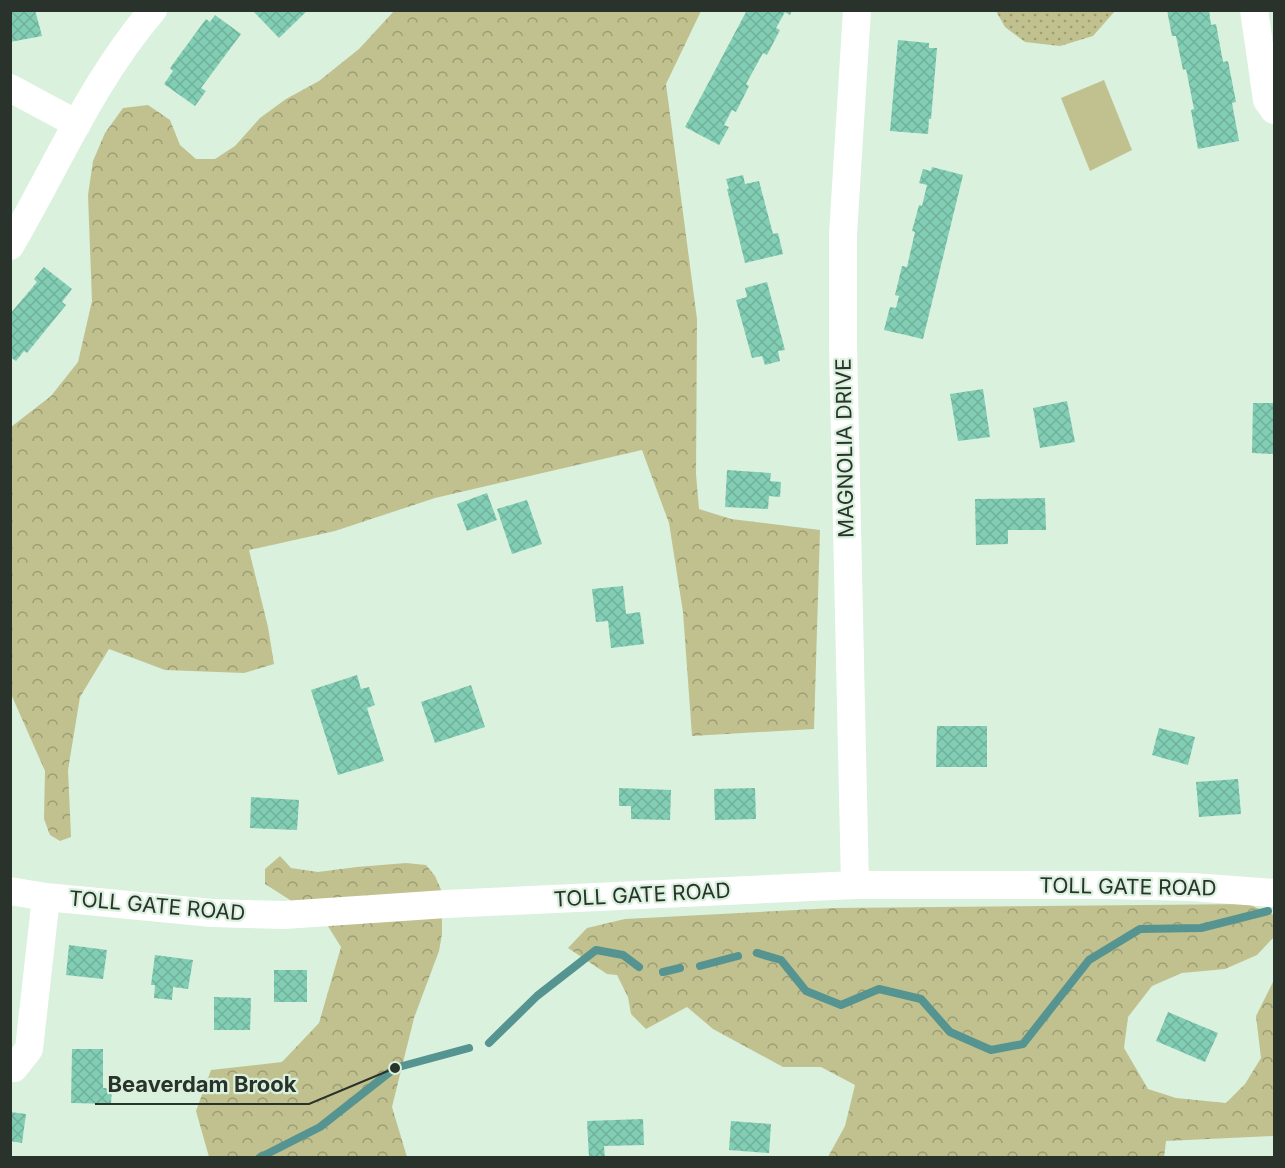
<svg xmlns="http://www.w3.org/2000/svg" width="1285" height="1168" font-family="Inter,sans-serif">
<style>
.grass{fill:url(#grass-dots)}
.forest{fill:url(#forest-crowns)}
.garden{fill:#c1c18f}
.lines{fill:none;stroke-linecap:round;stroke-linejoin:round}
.stream{stroke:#559490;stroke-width:8}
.building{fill:url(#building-cross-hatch)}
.street{stroke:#fff;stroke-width:28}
.labels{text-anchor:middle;stroke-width:4.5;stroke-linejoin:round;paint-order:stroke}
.street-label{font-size:21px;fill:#2a332b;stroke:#d9f1dd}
.leader{fill:none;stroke:#2a332b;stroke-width:2}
.callout-dot{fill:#2a332b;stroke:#d9f1dd;stroke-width:2}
.callout-label{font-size:22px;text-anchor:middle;font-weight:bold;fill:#2a332b;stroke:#d9f1dd;stroke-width:4.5;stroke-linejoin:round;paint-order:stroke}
</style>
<defs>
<pattern id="grass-dots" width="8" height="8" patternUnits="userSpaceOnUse" patternTransform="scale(1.5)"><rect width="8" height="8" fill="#c1c18f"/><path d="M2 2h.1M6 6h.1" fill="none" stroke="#9d9d75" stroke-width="1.8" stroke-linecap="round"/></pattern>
<pattern id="forest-crowns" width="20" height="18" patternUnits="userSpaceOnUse" patternTransform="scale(1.5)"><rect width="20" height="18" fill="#c1c18f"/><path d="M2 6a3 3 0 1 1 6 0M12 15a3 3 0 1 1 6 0" fill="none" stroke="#9d9d75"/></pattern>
<pattern id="building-cross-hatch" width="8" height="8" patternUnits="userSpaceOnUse" patternTransform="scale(1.5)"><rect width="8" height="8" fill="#82ceb5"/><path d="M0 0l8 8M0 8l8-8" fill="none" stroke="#70b19c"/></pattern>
</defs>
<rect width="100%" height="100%" fill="#d9f1dd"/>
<!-- grass -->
<path class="grass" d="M996,11h119l-22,25 -33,10 -35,-4 -20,-15z"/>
<!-- forest -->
<path class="forest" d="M394,11h307l-35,73 31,235 -1,155 3,35 32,10 89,11 -6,199 -122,7 -9,-124 -14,-89 -27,-73 -207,48 -100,33 -86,19 19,77 6,37 -30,9 -79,-3 -56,-21 -29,48 -12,73 3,67 -11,4 -10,-6 -6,-16 1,-48 -34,-77v-267l40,-31 27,-34 14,-61 -4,-106 5,-34 12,-28 18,-25 25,-3 22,15 10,25 16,14h19l20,-13 25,-28 26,-19 33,-18 40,-32z
M280,856l11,12 27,4 39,-5 49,-4 20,2 9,11 7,16v42l-3,17 -25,67 -22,89 15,50h-198l-13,-46 15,-41 71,-8 37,-39 22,-76 -15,-24 -61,-39v-15z
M1248,904l26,11v22l-17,18 -32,14 -43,4 -30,13 -24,31 -4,31 24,41 28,9 50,5 19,-19 16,-26 -5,-42 18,-36v156l-108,5 -2,17 -336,-1 17,-31 10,-41 -34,-18h-38l-70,-38 -26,-22 -41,22 -15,-15 -3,-17 -11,-22 -10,-1 -39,-26 19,-20 38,-9 210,-11z"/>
<!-- garden -->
<path class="garden" d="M1104,80l28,70 -42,21 -29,-73z"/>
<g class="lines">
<!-- stream -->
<path class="stream" d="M757,953l24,7 25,31 35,14 38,-16 42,10 29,33 41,18 32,-6 66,-84 51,-31 61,-1 67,-17
M700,966l38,-10
M663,972l17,-4
M489,1043l48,-47 59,-46 27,5 16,12
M259,1158l61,-31 75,-59 74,-20"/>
</g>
<!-- building -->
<path class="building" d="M10,10h25l7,26 -32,6z
M252,10h56l-29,28z
M747,10h45l-2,5 -5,-3 -9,16 4,2 -13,25 -4,-2 -17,31 3,2 -13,26 -4,-2 -8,15 5,2 -10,18 -34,-18z
M1167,10h42l2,15 5,-1 7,38 5,-1 8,41 -4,1 7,38 -41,8 -7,-39 3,-1 -8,-40 -3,1 -7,-34h-4z
M215,15l26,19 -40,54 5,3 -11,15 -31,-22 9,-13 -3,-3 36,-49 4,3z
M898,40l31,3v5h8l-6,71h-2l-1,15 -38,-3z
M932,167l31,8 -40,164 -39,-9 6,-23 6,1 3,-12 -4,-1 7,-29 5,1 8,-35 -3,-1 7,-26 3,1 5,-21 -8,-2 4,-14 8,2z
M743,175l2,9 14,-3 14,53 5,-1 5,21 -38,9 -18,-74h2l-3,-10z
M44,267l28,22 -10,13 4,3 -39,48 -3,-2 -8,10 -6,-4v-43l27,-32 -3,-3z
M767,282l18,68 -7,1 2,10 -15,4 -3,-9 -10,2 -16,-58 11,-3 -2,-9z
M983,389l7,48 -32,4 -8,-47z
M1067,401l8,41 -35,6 -7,-40z
M1253,403h21v51l-22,-1z
M727,470l44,3 -1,8 11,1 -1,15 -11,-1 -1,13 -43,-2z
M487,493l10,27 -30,11 -10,-27z
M1045,498l1,32h-38v14l-32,1 -1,-46z
M527,500l15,44 -30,10 -15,-45z
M623,586l3,28 14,-2 4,32 -33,4 -3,-27 -12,1 -4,-33z
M357,675l4,14 8,-2 6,18 -8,3 17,53 -46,14 -27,-85z
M471,685l14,42 -50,16 -14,-41z
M937,726h50v41h-51z
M1159,728l36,9 -7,28 -36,-10z
M1238,779l3,35 -42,3 -3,-35z
M619,788l52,2 -1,30 -39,-1v-13h-12z
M755,788l1,31 -41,1 -1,-31z
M251,797l48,3 -2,30 -47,-2z
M69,945l38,5 -4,29 -37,-4z
M155,955l38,5 -5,29 -15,-2 -1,13 -18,-2 1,-13h-4z
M274,970h33v32h-33z
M214,997l37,1 -1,32h-36z
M1168,1012l50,21 -13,29 -49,-21z
M72,1049h31v39h9l-1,16 -40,-1z
M10,1112l16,2 -4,29 -12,-2z
M643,1119l1,26 -40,1 1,12h-16l-2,-37z
M731,1121l40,3 -2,29 -40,-3z"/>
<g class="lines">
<!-- street -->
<path class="street" d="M1254,10l13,90 7,10
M10,88l67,36
M10,246c47,-80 82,-165 143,-236
M855,885l-12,-539v-112l14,-224
M10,891l36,6 166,16 72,2 162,-11 409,-19h251l86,2 82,6
M10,1068h4l15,-19 17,-152"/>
</g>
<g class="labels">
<!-- street labels -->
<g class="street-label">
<text transform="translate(845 448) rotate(-91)" y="7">MAGNOLIA DRIVE</text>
<text transform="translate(1128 887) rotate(1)" y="7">TOLL GATE ROAD</text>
<text transform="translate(642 895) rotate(-3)" y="7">TOLL GATE ROAD</text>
<text transform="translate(157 906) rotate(5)" y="7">TOLL GATE ROAD</text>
</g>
</g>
<!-- callouts -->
<path class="leader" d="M395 1068L309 1104H95"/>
<circle class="callout-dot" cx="395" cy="1068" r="6"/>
<g class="callout-label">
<text x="202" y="1092">Beaverdam Brook</text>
</g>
<!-- border -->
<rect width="1285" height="1168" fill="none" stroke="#2a332b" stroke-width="24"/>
</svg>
